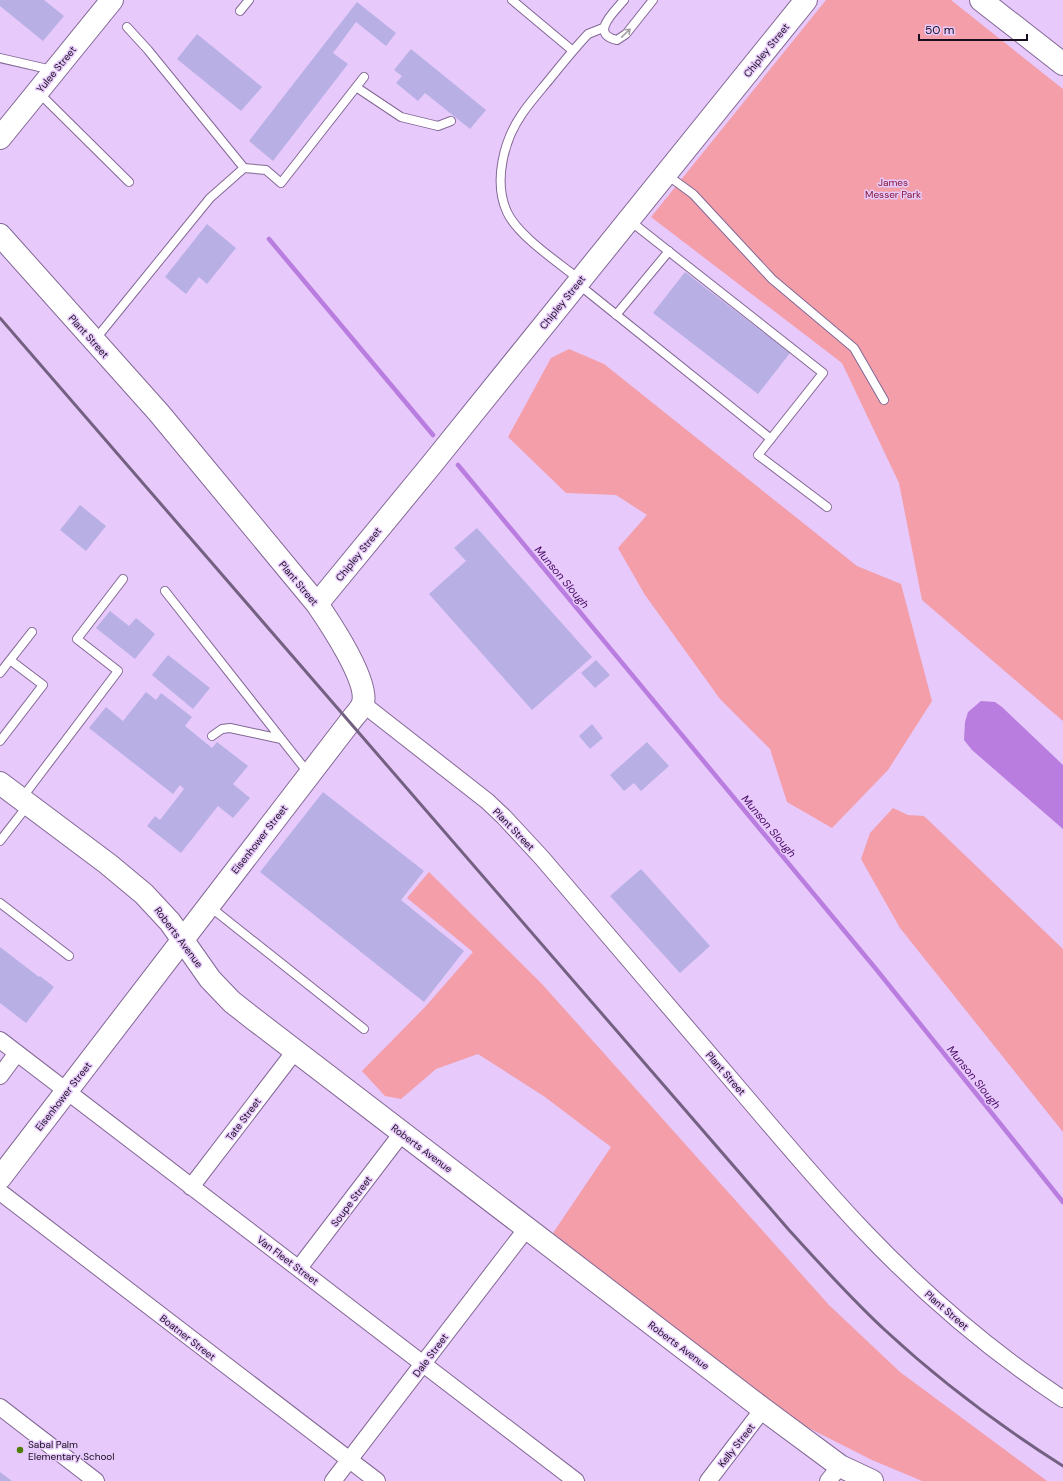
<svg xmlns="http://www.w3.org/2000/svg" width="1063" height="1481" font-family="'DM Sans',sans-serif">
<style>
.green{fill:#f39ea9}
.water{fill:#b97ddf}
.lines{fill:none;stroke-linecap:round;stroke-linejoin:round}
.stream{stroke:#b97ddf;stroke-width:4.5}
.building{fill:#b8b0e5}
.lane-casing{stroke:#836895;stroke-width:10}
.street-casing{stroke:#836895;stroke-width:18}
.secondary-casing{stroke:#836895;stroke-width:24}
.lane{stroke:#fff;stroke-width:8}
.street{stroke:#fff;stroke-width:16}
.secondary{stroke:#fff;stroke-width:22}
.rail{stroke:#746181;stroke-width:3}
.oneway{stroke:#a39fa5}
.poi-dot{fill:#4d7d07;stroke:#e7c9fb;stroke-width:1.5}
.labels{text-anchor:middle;stroke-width:3;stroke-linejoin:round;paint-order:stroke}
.street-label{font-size:10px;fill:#180e1f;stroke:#e7c9fb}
.park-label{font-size:10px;fill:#851535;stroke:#e7c9fb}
.poi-label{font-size:10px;fill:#180e1f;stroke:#e7c9fb;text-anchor:start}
.water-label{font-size:11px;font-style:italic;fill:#490a65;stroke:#e7c9fb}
</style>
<rect width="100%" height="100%" fill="#e7c9fb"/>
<!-- green -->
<path class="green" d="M826,0h125l112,89v632l-141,-121 -23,-117 -57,-120 -191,-146z
M569,349l35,15 253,202 44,18 31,117 -44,69 -56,58 -45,-26 -17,-53 -50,-50 -75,-104 -27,-47 29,-33 -31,-20 -50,-2 -58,-56 43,-79z
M893,808l15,7 16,1 139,133v183l-163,-204 -39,-69 9,-26z
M429,872l113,112 287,321 71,67 147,109h-125l-50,-21 -97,-49 -160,-126 -62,-52 58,-86 -66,-50 -67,-43 -42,15 -35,30 -16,-3 -23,-25 64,-65 47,-54 -66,-54z"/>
<!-- water -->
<path class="water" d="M981,701l14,1 7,5 61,58v64l-91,-79 -8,-10 1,-18 3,-10z"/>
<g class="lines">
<!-- stream -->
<path class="stream" d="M269,239l164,196
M458,465l418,504 187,233"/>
</g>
<!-- building -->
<path class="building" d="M0,0h44l20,16 -21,25 -43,-35z
M357,2l39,31 -10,13 -30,-24 -23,31 15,11 -75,97 -24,-20z
M197,34l65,53 -21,24 -64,-52z
M411,49l75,61 -16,19 -45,-36 -7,8 -22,-18 6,-7 -8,-6z
M207,224l29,24 -29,36 -8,-7 -13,17 -21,-17z
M685,272l105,81 -32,41 -105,-81z
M80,505l26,21 -20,25 -26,-21z
M477,528l115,129 -60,53 -103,-116 37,-33 -12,-13z
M110,611l19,15 7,-8 19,16 -20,25 -39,-31z
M168,655l42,33 -17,21 -41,-34z
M596,660l14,15 -15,13 -14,-15z
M146,692l10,8 5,-7 31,24 -7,9 27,22 5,-6 31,24 -15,18 17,14 -17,20 -15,-12 -37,47 -34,-27 8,-10 5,4 24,-31 -4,-4 -7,9 -84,-66 17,-21 17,14z
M592,724l11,14 -13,11 -11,-13z
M647,742l22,24 -28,25 -7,-8 -10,8 -14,-16z
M323,792l101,79 -23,29 63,51 -40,51 -164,-130z
M641,869l69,77 -30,27 -70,-77z
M0,947l39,30 1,-1 14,11 -28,36 -26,-20z
M0,1472l12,9h-12z"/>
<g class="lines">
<defs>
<path id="lane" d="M512,0l61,51
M624,0c-10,12 -35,34 -7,40l9,-6 27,-34
M240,11l9,-11
M127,27l21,23 96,118 22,2 15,13 83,-106
M0,58l52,12
M356,87l45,30 37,9 13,-5
M39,93l90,89
M667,175l26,19 79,85 82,69 30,52
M629,220l194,153 -65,82 69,52
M580,280c-22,-18 -62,-44 -73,-68 -14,-31 -3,-72 15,-98 8,-12 18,-23 27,-34 12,-15 25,-31 39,-46l15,-6
M578,284l193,155
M616,315l53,-64
M94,341l116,-143 34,-30
M165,591l144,183
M0,673l32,-41
M212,736l10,-7 8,-1 51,11
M0,741l43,-56 -33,-25
M22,798l96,-127 -41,-32 46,-60
M0,841l28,-36
M0,903l69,53
M209,906l155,123"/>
<path id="street" d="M363,704l124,97 17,16 38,41c66,78 133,155 199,233 40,47 80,95 123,140 60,63 126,120 199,168
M0,1040l576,441
M0,1076l17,-23
M191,1187l104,-136
M0,1192l377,289
M299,1268l103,-135
M0,1407l96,74
M333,1481l194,-253
M708,1481l55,-72
M828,1481l12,-15"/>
<path id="secondary" d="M981,0l82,64
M0,138l112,-138
M0,235l159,178 158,191c13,19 52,77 46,99 -2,7 -10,14 -14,20l-349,455
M317,604l115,-140 374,-464
M0,783l108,81 36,30 26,28 40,57 22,23 23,18 508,389 77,57 32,15"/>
</defs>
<!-- lane casing -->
<use href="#lane" class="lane-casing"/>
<!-- street casing -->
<use href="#street" class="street-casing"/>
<!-- secondary casing -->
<use href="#secondary" class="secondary-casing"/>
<!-- lane -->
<use href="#lane" class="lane"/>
<!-- street -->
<use href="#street" class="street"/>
<!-- secondary -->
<use href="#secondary" class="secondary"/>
<!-- rail -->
<path class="rail" d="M0,318l789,912c32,35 63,70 97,101 55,51 114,95 177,135"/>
</g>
<!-- one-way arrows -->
<defs><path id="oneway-shaft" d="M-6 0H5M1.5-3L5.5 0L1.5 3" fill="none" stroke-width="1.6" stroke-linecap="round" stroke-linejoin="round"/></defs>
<use class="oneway" href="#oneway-shaft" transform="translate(626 33) rotate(-44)"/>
<!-- markers -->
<circle class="poi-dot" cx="20" cy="1450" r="4"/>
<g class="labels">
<!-- street labels -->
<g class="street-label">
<text transform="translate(766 50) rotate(-51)" y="4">Chipley Street</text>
<text transform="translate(56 69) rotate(-51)" y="4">Yulee Street</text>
<text transform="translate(562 302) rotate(-51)" y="4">Chipley Street</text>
<text transform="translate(89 336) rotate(48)" y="4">Plant Street</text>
<text transform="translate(358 554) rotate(-51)" y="4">Chipley Street</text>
<text transform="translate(299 583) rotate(50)" y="4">Plant Street</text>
<text transform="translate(514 829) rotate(46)" y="4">Plant Street</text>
<text transform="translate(259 839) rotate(-52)" y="4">Eisenhower Street</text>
<text transform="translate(179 937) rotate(53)" y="4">Roberts Avenue</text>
<text transform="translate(726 1073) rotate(49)" y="4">Plant Street</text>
<text transform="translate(63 1096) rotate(-52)" y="4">Eisenhower Street</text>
<text transform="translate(243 1119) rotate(-53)" y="4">Tate Street</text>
<text transform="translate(422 1148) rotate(37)" y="4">Roberts Avenue</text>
<text transform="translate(351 1201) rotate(-53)" y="4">Soupe Street</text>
<text transform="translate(288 1260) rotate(37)" y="4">Van Fleet Street</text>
<text transform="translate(947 1310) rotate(41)" y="4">Plant Street</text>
<text transform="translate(188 1337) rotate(38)" y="4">Boatner Street</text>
<text transform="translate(679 1345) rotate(37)" y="4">Roberts Avenue</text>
<text transform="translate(430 1355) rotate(-53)" y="4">Dale Street</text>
<text transform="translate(736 1445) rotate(-52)" y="4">Kelly Street</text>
</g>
<!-- park labels -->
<g class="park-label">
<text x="893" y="186">James<tspan x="893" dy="12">Messer Park</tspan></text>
</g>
<!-- poi labels -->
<g class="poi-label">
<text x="28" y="1448">Sabal Palm<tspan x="28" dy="12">Elementary School</tspan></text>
</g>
<!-- water labels -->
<g class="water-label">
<text transform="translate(562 577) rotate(50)" y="4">Munson Slough</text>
<text transform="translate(769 826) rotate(50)" y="4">Munson Slough</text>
<text transform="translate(974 1077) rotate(51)" y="4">Munson Slough</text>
</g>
</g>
<!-- scale -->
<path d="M919 34v6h108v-6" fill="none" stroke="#180e1f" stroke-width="2"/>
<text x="925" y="34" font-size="12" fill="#180e1f" stroke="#e7c9fb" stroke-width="3" paint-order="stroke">50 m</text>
</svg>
